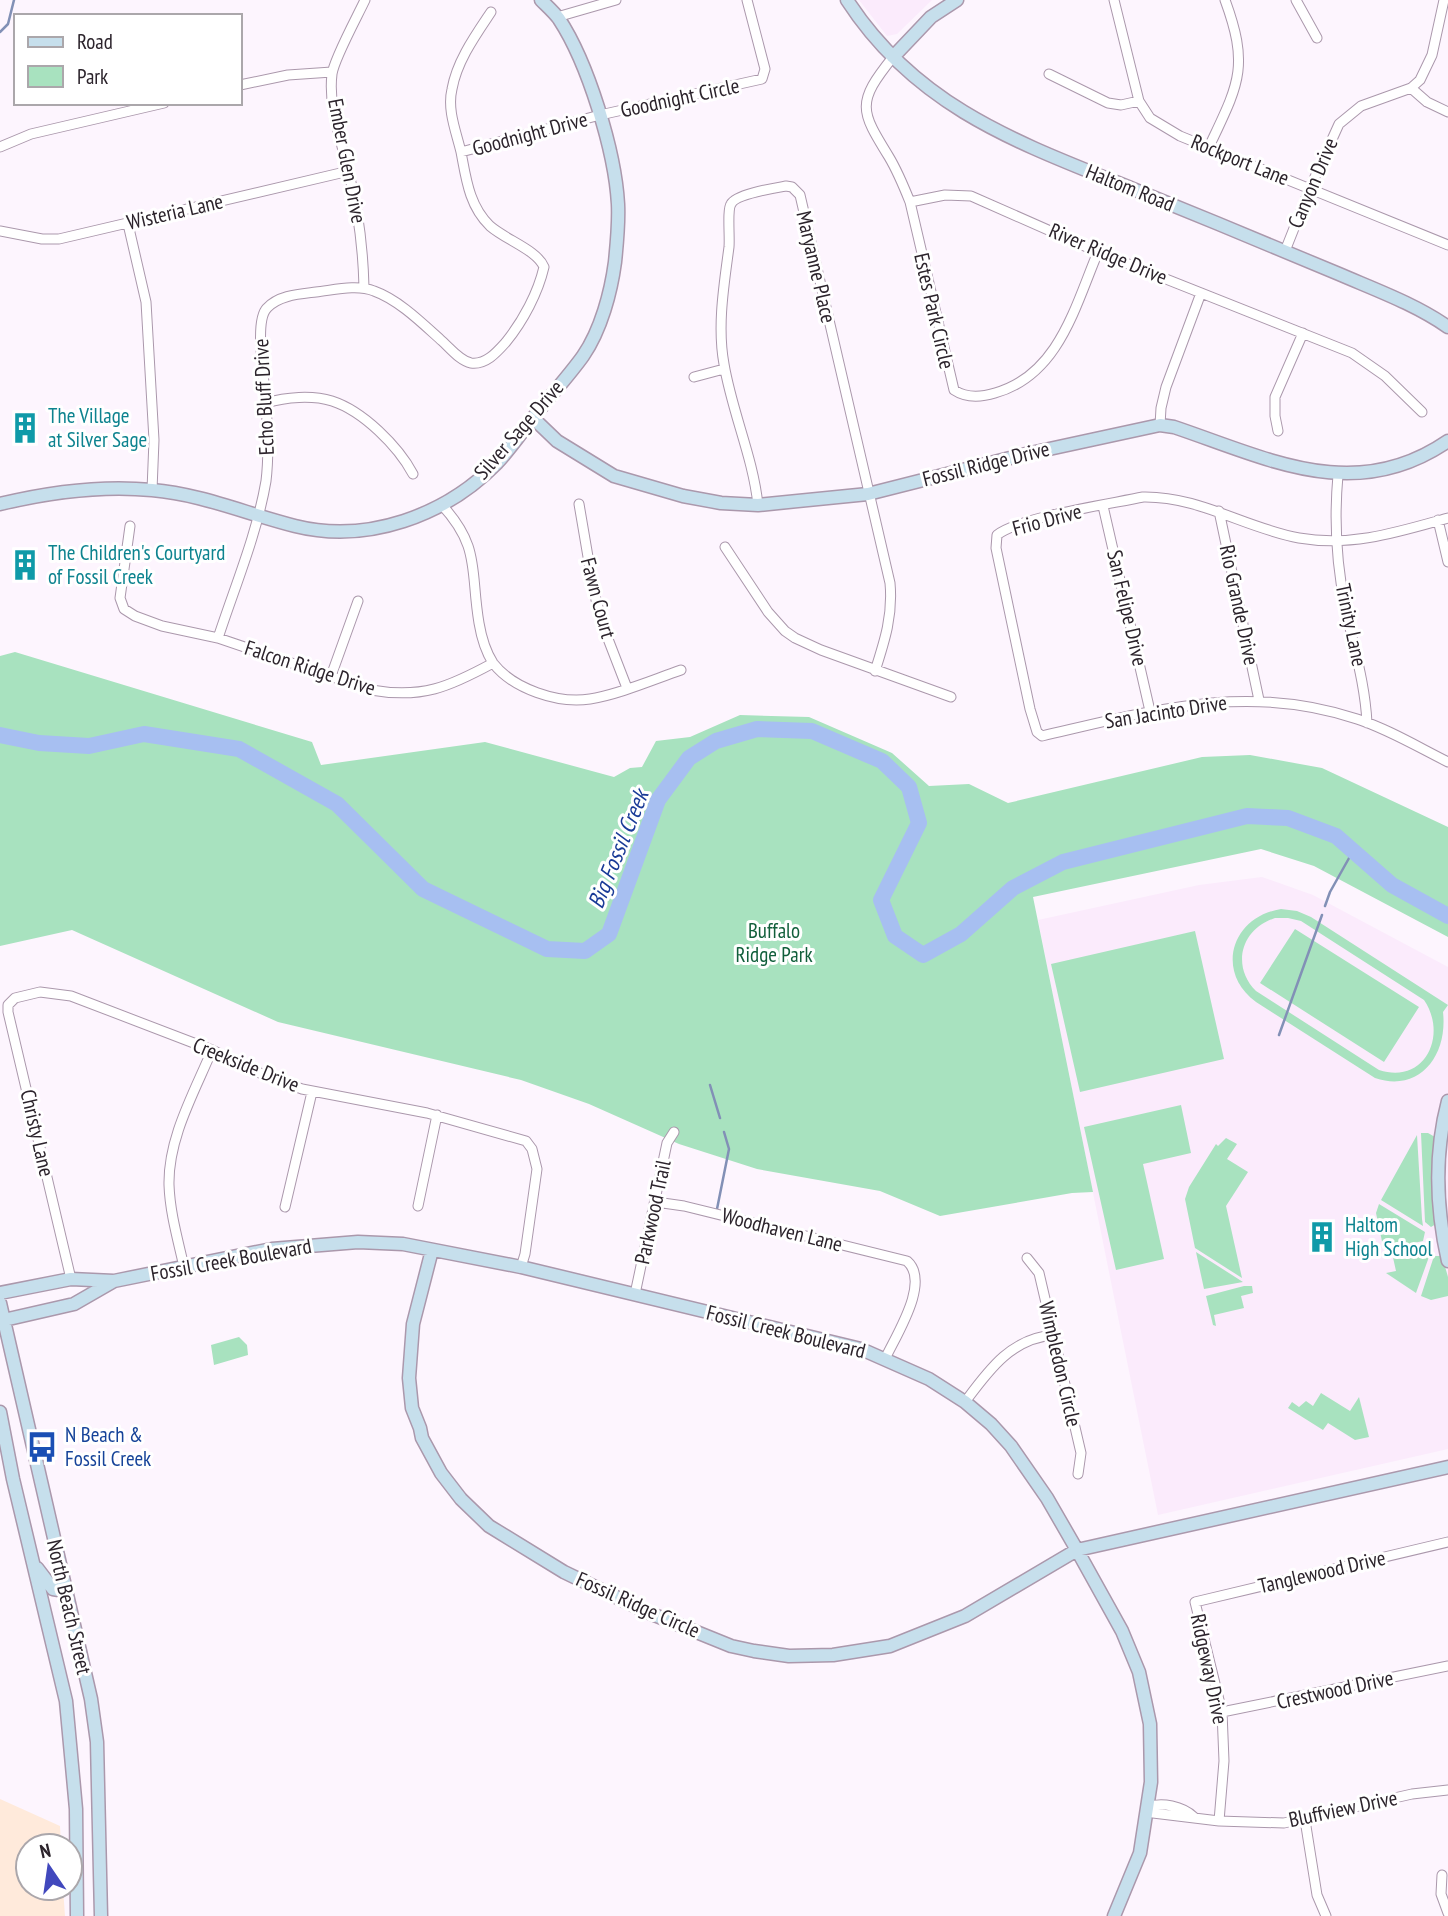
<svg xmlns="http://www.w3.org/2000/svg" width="1448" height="1916" font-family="'PT Sans Narrow',sans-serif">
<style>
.commercial{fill:#ffeadb}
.built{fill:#fbebfc}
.green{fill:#a8e2bf;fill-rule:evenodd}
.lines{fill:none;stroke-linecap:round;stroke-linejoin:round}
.stream{stroke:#8290b6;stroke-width:2.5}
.river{stroke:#a7bff1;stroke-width:16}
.street-casing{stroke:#ab98ac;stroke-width:11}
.secondary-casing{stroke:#ab98ac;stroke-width:15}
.street{stroke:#fff;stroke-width:9}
.secondary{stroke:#c6dfec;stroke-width:12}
.labels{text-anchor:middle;stroke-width:6;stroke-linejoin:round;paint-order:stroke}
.street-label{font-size:21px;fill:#2c242c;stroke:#fff}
.culture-label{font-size:21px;fill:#0d838f;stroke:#fff;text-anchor:start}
.park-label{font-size:21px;fill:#115f3b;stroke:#fff}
.transit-label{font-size:21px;fill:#164399;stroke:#fff;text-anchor:start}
.water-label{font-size:23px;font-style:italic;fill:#1a3b97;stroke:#fff}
</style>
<rect width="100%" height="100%" fill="#fdf5fe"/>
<!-- commercial -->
<path class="commercial" d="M0,1799l60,27 1,20h-33v42h35l2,28h-65z"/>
<!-- built -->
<path class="built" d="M859,0h73l-35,34 -10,2z
M1262,877l51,18 135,72v482l-290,66 -120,-595 161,-35z"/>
<!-- green -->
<path class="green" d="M15,652l297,90 9,23 164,-23 129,35 16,-9 12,-1 14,-26 34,-4 50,-22 69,2 83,36 37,33 40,-2 39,19 194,-46 48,-2 72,13 126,59v110l-134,-71 -53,-17 -228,48 60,295 -21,1 -132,23 -60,-25 -123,-22 -78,-25 -90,-40 -68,-24 -243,-58 -206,-92 -72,16v-290z
M1281,909l16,2 14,6 137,88 -5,7c5,44 -24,81 -68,66l-119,-76c-41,-30 -25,-85 25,-93zM1275,918h13l13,3 123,79c24,35 1,85 -45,70l-123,-79c-25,-25 -15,-62 19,-73z
M1295,929l124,78 -35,55 -124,-79z
M1195,931l29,128 -144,33 -29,-128z
M1181,1105l10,48 -48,11 21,95 -48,11 -32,-143z
M1421,1133h7l7,4 1,87 -5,3 -6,-5z
M1417,1135l5,84 1,7 -42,-26z
M1226,1138l11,6 -10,15 21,13 -22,34 16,72 -47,-30 -10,-49 4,-12 27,-43 2,2z
M1379,1204l46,28 -2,9 -33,7 -1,-4 -6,2 -7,-33z
M1424,1246l6,8 -14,39 -30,-20 10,-2 -4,-18z
M1196,1252l47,30 -39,7z
M1434,1256h8l6,21v19l-17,4 -10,-4z
M1244,1286h8l1,7 -12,3 3,12 -30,7 2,11 -3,-1 -7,-29z
M239,1337l8,8 1,10 -34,10 -3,-20z
M1321,1393l29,18 9,-14 10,40 -14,3 -27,-17 -5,7 -35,-22 4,-6 7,5 7,-6 7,5z"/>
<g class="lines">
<!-- stream -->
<path class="stream" d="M0,32l8,-8 6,-24
M1325,906l5,-14 23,-41
M1279,1035l43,-120
M710,1085l10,33
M717,1209l12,-60 -5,-17"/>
<!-- river -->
<path class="river" d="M0,735l39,8 50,3 55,-12 95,15 98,55 86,85 124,60 38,2 24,-17 49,-134 31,-42 27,-17 41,-12 55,2 70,30 27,26 10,36 -38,77 14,36 28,19 38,-21 52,-46 50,-26 184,-46 41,2 48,18 56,49 56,31"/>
<defs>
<path id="street" d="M1114,0l25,101 11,17 30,18 268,109
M1296,0l21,38
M557,17l59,-17
M893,57c-37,46 -33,53 -4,100 9,15 15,30 21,45l44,188c12,8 28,7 41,3 64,-18 80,-87 103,-141
M1049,74l59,29 13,2 18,-4
M240,85l48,-10 44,-3
M1411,88l16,14 21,10
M0,147l31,-13 133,-31
M1209,147c29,-62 41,-79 16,-147
M461,152l139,-37 162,-36 3,-10 -18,-69
M910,202l35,-7 26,1 127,56 254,101 33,23 37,36
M128,224l18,78 8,138 -2,50
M0,231l42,8h17l290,-68
M1285,251l25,-63 29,-64 22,-18 50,-18 9,-8 12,-25 12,-55
M364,287c-1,-39 -6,-79 -16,-117 -7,-31 -20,-63 -16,-96 2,-15 25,-57 33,-74
M694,377l30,-8
M266,403c20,-6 46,-8 66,-2 31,10 66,45 81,73
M1160,425l1,-17 5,-21 35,-94
M1278,431l-3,-15v-19l28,-64
M1338,475c-4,44 -2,86 7,130 8,40 20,77 22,118
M441,504c40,43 29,66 38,119 2,12 7,29 14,40 20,26 65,41 97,36 30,-5 62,-19 91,-29
M579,504l15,88 9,34 24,62
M758,505c-5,-48 -26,-93 -34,-141 -7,-38 0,-79 5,-117 1,-10 -2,-37 2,-43 5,-10 44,-16 55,-18l6,1 8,8 90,388c3,32 -5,57 -15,88
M1103,506l47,205
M1219,511l40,189
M1448,518c-50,14 -96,29 -149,20 -54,-10 -100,-42 -156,-41 -33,7 -123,20 -146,38l-1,13 34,161 7,23 5,4c108,-25 205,-54 315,-17 31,10 61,28 91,43
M1438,520l10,42
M130,526l-10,72 4,11 11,7 27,10 56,12 153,52c51,9 78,-3 122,-27
M725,547l43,65 17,19 10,7 26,12 130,47
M218,638c17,-52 39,-104 48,-157 3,-25 2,-50 0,-74 0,-21 -13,-85 1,-99 12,-13 33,-14 49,-16 18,-2 41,-8 58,-1 25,9 48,32 68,50 8,7 18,20 29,22 15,2 26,-11 35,-21 17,-21 32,-49 38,-75 -7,-17 -38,-27 -54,-41 -21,-20 -24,-48 -29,-74 -5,-21 -14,-42 -9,-63 5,-28 23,-53 39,-77
M331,676l27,-75
M656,1202l28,4 223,55c24,21 -11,74 -22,98
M418,1206l19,-91
M285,1207l27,-115
M1027,1258l12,15 42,180 -3,21
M184,1267c-6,-27 -14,-54 -15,-82 -1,-47 25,-92 43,-135
M71,1279l-63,-267v-7l7,-7 25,-6 31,4 141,54 54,26 36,13 125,24 99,28 6,8 5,20 -12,85 -4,13
M635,1294l32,-151 7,-11
M965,1402c23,-31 46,-64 89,-67
M1222,1712l226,-46
M1148,1807c14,-5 34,-1 46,10
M1151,1807l2,6 66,8 65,2 128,-29 36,-4
M1305,1820l12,75 9,21
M1219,1821l5,-60 -2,-49 -27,-110 253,-60
M1442,1875l-1,19 7,19"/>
<path id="secondary" d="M847,0c70,108 172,143 286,189 69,28 137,56 206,85 37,16 76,30 109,53
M893,57l38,-40 26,-17
M533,418l24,23 57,35 69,20 38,7 37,2 110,-11 158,-40 134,-29 14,2c95,32 181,78 274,14
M0,504c50,-12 100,-19 152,-14 49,4 95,24 143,36 72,18 150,-10 202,-63 13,-14 24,-30 36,-45 16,-21 35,-41 50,-62 18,-26 28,-64 32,-94 2,-20 4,-38 3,-58 -3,-53 -30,-141 -59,-185 -5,-7 -12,-13 -18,-19
M1448,1101c-14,53 -12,107 0,160
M432,1250l-19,74 -4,54 3,30 8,20 2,10 19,35 20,26 28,27 75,46 83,40 84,34 23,5 35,5 44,-1 57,-9 75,-30 112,-66 371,-83
M0,1293l71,-14 43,2 158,-32 86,-7 45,2 118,23 340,82 68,30 36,23 26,22 20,22 36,52 30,52 45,81 17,41 11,52 1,58 -11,71 -26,63
M0,1303l91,396 6,43 4,174
M0,1321l74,-17 40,-23
M0,1412l13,67 53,222 10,108 1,107
M37,1568l16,21 12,2"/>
</defs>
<!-- street casing -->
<use href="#street" class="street-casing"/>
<!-- secondary casing -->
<use href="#secondary" class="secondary-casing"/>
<!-- street -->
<use href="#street" class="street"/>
<!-- secondary -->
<use href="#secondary" class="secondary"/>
</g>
<!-- icons -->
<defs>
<symbol id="building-bare" viewBox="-9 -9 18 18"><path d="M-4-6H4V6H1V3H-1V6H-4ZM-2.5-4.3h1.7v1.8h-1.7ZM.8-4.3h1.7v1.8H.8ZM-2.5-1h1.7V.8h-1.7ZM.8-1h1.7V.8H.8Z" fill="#0f9aa8" stroke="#fff" stroke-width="2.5" paint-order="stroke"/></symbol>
<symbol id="bus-bare" viewBox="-9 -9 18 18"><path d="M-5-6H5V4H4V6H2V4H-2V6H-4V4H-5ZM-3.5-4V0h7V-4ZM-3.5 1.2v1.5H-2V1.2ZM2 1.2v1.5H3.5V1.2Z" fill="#1a4fb4" stroke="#fff" stroke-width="2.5" paint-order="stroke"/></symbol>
</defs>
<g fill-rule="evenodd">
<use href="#building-bare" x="3" y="406" width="44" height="44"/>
<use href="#building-bare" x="3" y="543" width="44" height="44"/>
<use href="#building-bare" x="1300" y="1215" width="44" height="44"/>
<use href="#bus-bare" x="20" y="1425" width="44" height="44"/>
</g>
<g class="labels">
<!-- street labels -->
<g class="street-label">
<text transform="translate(680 98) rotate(-12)" y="7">Goodnight Circle</text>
<text transform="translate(530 134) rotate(-15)" y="7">Goodnight Drive</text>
<text transform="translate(1240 160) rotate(22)" y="7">Rockport Lane</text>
<text transform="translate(347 161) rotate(79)" y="7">Ember Glen Drive</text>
<text transform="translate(1313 183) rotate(-67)" y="7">Canyon Drive</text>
<text transform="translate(1130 188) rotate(22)" y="7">Haltom Road</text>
<text transform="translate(175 212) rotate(-13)" y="7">Wisteria Lane</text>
<text transform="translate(1108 254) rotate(23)" y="7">River Ridge Drive</text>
<text transform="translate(816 267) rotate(77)" y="7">Maryanne Place</text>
<text transform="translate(934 311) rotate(77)" y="7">Estes Park Circle</text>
<text transform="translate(264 397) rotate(-93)" y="7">Echo Bluff Drive</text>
<text transform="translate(519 430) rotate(-49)" y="7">Silver Sage Drive</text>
<text transform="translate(986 464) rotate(-14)" y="7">Fossil Ridge Drive</text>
<text transform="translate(1047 520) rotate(-15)" y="7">Frio Drive</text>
<text transform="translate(598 598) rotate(75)" y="7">Fawn Court</text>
<text transform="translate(1239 605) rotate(78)" y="7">Rio Grande Drive</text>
<text transform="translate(1127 608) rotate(77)" y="7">San Felipe Drive</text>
<text transform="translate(1351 625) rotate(78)" y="7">Trinity Lane</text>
<text transform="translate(310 668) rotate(18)" y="7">Falcon Ridge Drive</text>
<text transform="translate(1166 712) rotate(-9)" y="7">San Jacinto Drive</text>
<text transform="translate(246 1065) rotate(22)" y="7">Creekside Drive</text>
<text transform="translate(37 1133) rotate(77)" y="7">Christy Lane</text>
<text transform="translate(653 1212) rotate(-78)" y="7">Parkwood Trail</text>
<text transform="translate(782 1230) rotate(14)" y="7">Woodhaven Lane</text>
<text transform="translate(231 1260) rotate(-10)" y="7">Fossil Creek Boulevard</text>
<text transform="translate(786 1332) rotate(14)" y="7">Fossil Creek Boulevard</text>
<text transform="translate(1060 1364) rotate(77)" y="7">Wimbledon Circle</text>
<text transform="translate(1322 1572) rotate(-13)" y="7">Tanglewood Drive</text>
<text transform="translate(638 1605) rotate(24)" y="7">Fossil Ridge Circle</text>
<text transform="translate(69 1607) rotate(77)" y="7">North Beach Street</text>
<text transform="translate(1209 1669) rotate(78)" y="7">Ridgeway Drive</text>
<text transform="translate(1335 1690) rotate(-12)" y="7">Crestwood Drive</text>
<text transform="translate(1343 1809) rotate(-12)" y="7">Bluffview Drive</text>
</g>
<!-- culture labels -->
<g class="culture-label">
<text x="48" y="423">The Village<tspan x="48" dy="24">at Silver Sage</tspan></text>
<text x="48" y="560">The Children's Courtyard<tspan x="48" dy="24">of Fossil Creek</tspan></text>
<text x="1345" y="1232">Haltom<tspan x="1345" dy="24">High School</tspan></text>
</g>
<!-- park labels -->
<g class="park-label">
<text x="774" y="938">Buffalo<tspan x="774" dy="24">Ridge Park</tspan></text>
</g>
<!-- transit labels -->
<g class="transit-label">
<text x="65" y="1442">N Beach &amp;<tspan x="65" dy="24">Fossil Creek</tspan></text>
</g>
<!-- water labels -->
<g class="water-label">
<text transform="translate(618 849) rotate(-68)" y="8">Big Fossil Creek</text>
</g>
</g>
<!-- legend -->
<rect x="14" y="14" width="228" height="91" fill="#ffffff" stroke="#aba7ab" stroke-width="2"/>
<rect x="28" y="37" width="35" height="10" fill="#c6dfec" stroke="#aba7ab" stroke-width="2"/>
<text x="77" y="49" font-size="21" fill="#2c242c">Road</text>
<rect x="28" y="66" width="35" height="21" fill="#a8e2bf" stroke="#aba7ab" stroke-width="2"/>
<text x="77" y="84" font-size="21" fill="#2c242c">Park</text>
<!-- north arrow -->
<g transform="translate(49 1867) rotate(347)"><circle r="33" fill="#ffffff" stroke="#aba7ab" stroke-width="2"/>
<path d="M0-5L12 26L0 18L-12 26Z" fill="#4148bd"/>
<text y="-10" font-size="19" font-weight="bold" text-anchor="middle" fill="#2c242c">N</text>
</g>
</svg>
